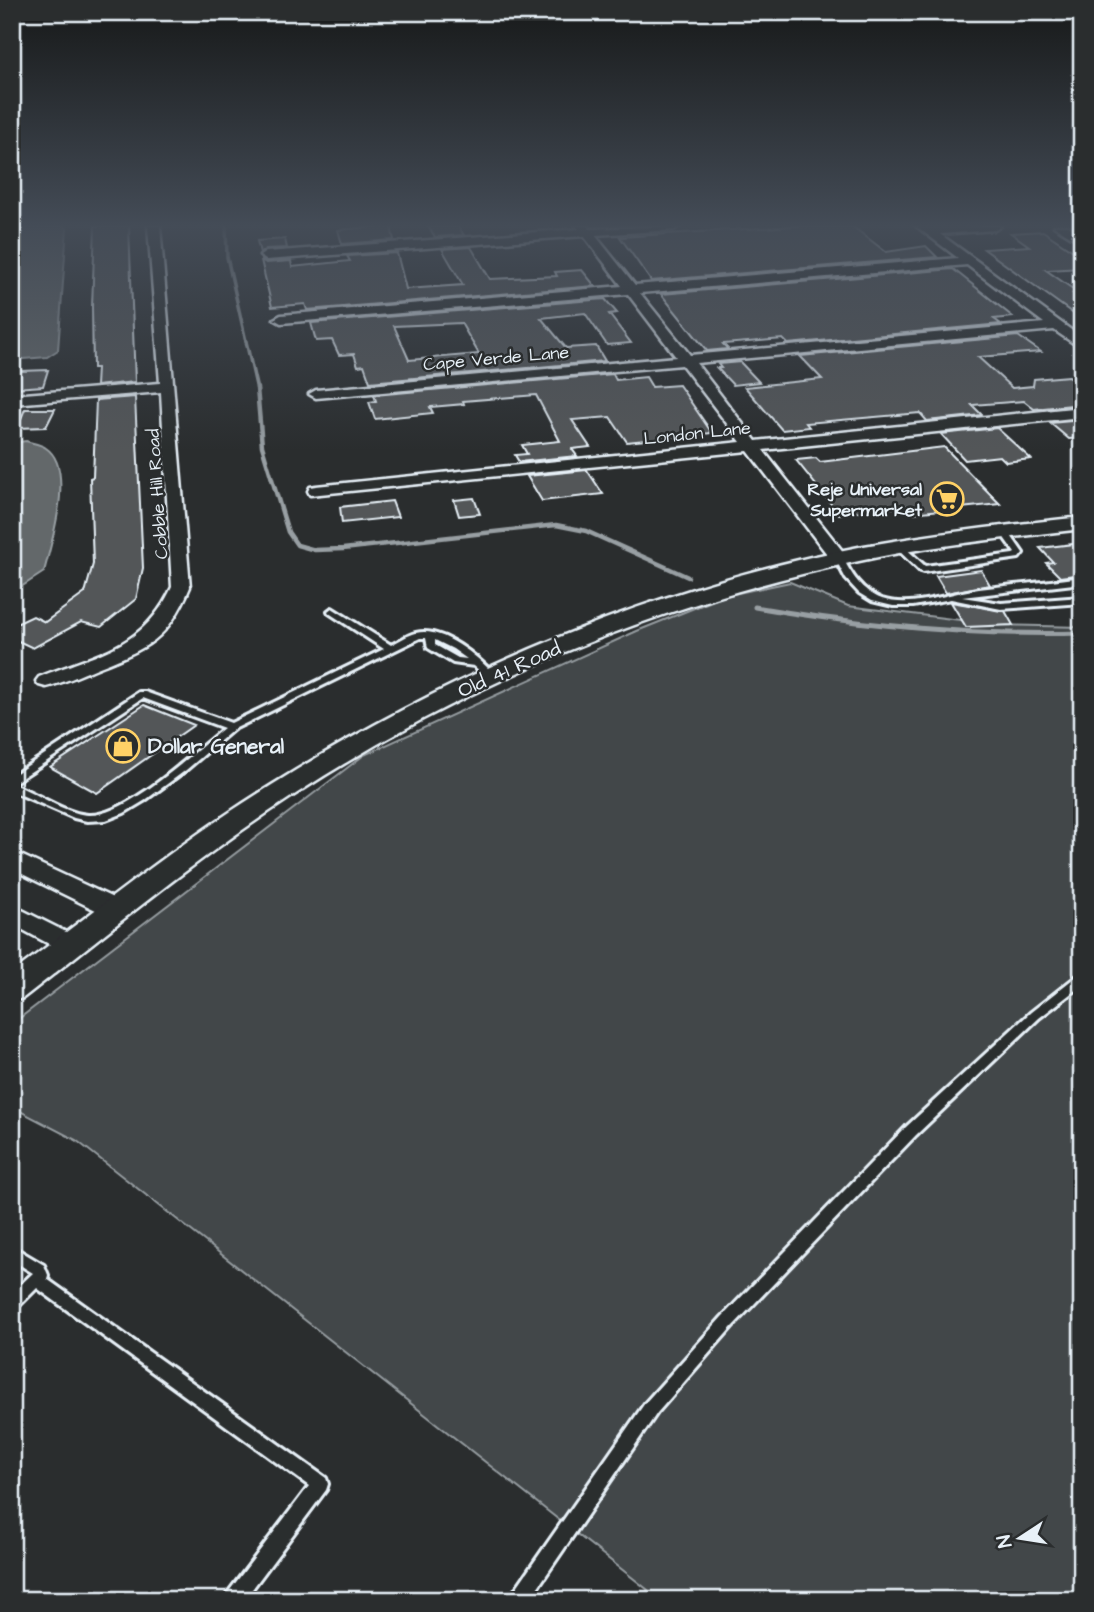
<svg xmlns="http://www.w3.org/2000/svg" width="1094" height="1612" font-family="'Architects Daughter',sans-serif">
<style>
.green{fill:#424648;stroke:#959ca0;stroke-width:2}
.water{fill:#63686b;stroke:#989fa3;stroke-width:2}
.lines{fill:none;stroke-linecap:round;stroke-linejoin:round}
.stream-far2{stroke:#989fa3;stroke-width:3.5}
.stream-far1{stroke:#989fa3;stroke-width:4.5}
.stream{stroke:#989fa3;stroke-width:5}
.building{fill:#535759;stroke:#e8f1f8;stroke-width:2;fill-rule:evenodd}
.service-casing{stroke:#e8f1f8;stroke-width:6}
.minor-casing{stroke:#e8f1f8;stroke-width:5}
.tertiary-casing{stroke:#e8f1f8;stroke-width:5}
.service{fill:#2a2d2e;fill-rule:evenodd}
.minor{fill:#2a2d2e;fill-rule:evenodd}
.tertiary{fill:#2a2d2e;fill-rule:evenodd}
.labels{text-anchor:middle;stroke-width:5;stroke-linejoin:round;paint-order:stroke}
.far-street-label{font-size:18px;fill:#e8f1f8;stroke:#2a2d2e}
.far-poi-label{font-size:18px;font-weight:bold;fill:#e8f1f8;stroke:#2a2d2e;text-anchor:end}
.street-label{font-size:21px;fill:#e8f1f8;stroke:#2a2d2e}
.poi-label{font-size:21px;font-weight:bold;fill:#e8f1f8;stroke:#2a2d2e;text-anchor:start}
</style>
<rect width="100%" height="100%" fill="#2a2d2e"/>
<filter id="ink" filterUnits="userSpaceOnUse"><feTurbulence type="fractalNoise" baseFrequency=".0143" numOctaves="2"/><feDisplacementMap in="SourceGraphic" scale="14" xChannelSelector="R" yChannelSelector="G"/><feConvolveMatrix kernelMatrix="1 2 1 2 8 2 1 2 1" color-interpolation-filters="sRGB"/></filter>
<g filter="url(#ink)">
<!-- green -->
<path class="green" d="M790,582l58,24 152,19 82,2v973h-441l7,-10 -572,-450 -64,-33v-83l352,-269 273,-124 87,-35z"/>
<!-- water -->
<path class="water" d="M25,226h37l5,2 -9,122 -11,7 -35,3v-130z
M26,441c6,2 15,3 20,7 30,20 5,95 -2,124l-26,17 -6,8v-154z"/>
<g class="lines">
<!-- stream-far2 -->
<path class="stream-far2" d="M226,226l1,31 30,133"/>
<!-- stream-far1 -->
<path class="stream-far1" d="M257,388l5,58 26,86 9,13 18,5 28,-1 213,-24 30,6 102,46"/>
<!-- stream -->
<path class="stream" d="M755,607c109,19 216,29 327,26"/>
</g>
<!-- building -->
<path class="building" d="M95,226h34l6,156 -39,4 1,-18h-4l-1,-61z
M382,226l9,1 3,13 -52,4 -4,-14z
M428,226h30l6,9 -29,2z
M793,226h59l34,26 40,-6 11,11 -286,24 -31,-44z
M1043,231l39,26v11l-36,2 34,24h-6l8,5v21l-98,-71 45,-3 -18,-13z
M285,239l2,9 -21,1 -6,4 -3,-12z
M471,247l19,32 67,-3 -2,-4 27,-2 13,16 -288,24 -2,-6 -33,3 -11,-47 5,3 25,-2 1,6 58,-6 -3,-5 50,-3 9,36 57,-4 -21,-36z
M953,269l60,48 -19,2 7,5 -213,20 -5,-5 -60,5 5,5 -21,2 -46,-57z
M605,299l12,14 -8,1 22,29 -24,2 -22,-32 -44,5 25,30 30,-2 9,15 -235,21 -6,-17 -6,1 -4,-12 -15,1 -7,-15 -16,1 -5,-18zM461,323l18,31 -70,6 -15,-34z
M1018,336l23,16 -63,5 34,31 21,-2 1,-7 35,-3 13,11v17l-48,5 -10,-8 -52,4 10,10 -55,6 -7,-8 -114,10 3,4 -27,3 -37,-43 77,-8 -22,-23z
M740,362l19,20 -26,3 -16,-17h4l-3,-4z
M48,370l-5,16 -28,2 5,-17z
M613,374l3,6 30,-3 6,10 27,-2 33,48 -85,9 -17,-25 -38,3 18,27 -18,2 5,7 -58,6 -4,-7 12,-1 -5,-9 38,-4 -24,-46 -73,6 1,3 -34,3 3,6 -58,6 -6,-17 7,-1 -2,-6z
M135,397l8,171 -7,31 -35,28 -20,-5 -48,26 -21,-10v-12l21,-10 12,6 40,-29 8,-29 -3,-86 3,-1 3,-77z
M25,409h30l-9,18 -29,1z
M1082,420v18l-13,1 -19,-16z
M997,428l34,31 -25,3 -6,-6 -35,4 -24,-26z
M944,447l56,57 -88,9 -6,-7 -67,8 -43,-54 20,-2 4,4z
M587,470l16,24 -61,7 -15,-25z
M474,498l6,16 -21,2 -5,-16z
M392,501l6,16 -56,6 -2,-16z
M1082,543v31l-22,3 -14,-14 7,-1 -13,-14z
M981,570l9,15 -44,8 -10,-17z
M951,602l54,9 8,14 -47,2z
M144,705l50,20 -97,68 -47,-26z"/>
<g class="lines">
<defs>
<path id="service" d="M1001,530h6l16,23 -4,5 -96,14 -3,-1 -25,-24 4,-2h3l23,21 88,-12 2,-1 -15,-21z
M836,556h6c9,18 19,35 40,43 30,10 67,-6 97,-10 34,-4 68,-7 103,-12v6l-120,14 39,6 81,-6v6l-81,6 -50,-10 -38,7h-20l-21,-5 -13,-8 -13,-14 -11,-21z
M332,608l59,37c8,-4 17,-10 25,-12 27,-7 63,25 80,43l-2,2h-6l-14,-12 -21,-3 -25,-15 -2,-10h-6l-186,91 -48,41 -42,31 -20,12 -18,7 -19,1 -13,-3 -62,-27v-15l127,-84h6l86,31 153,-74 -55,-36 -1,-2zM435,640l18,9 14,10 -9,-1 -23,-13zM143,698l81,30c-30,24 -97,89 -136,87 -25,-2 -52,-23 -76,-31z
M1082,974v11l-43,33 -123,117 -184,192 -75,86 -128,187h-20l3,-6 133,-191 77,-86 184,-190 125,-115 47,-37z
M12,1246l32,19 4,10 -1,4 279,199 2,6 -2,6 -82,110h-20l3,-6 82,-108 -272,-198 -20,20 -5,1v-16l21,-20 -21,-13z"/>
<path id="minor" d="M148,226h12l30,361c-22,53 -42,61 -93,81 -17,7 -34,15 -51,19l-7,-2 -3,-4 3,-4c58,-23 105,-29 133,-90l-11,-195 -149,12v-9l148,-12z
M576,226h12l2,3 90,-3 -6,4 -79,5 40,50 323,-27 -42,-32h85l-6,4 -55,4 142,104v11l-28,-19 -358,33 60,78 326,-34v10l-319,33 85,108 -9,5 -6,-1 -85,-111 -438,44 -2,-4 2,-4 6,-1 425,-44 -59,-77 -366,33 -7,-4 7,-4 360,-33 -48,-63 -347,29 -7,-4 7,-4 341,-29 -38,-50 -318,24 -6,-4 6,-4 313,-23zM967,265l77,58 -354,32 -50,-62z
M1054,226h14l14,8v9z
M12,851l114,53 3,6 -3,6 -9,2 -9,-2 -96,-47z
M12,905l68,34 4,6 -4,6 -9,3 -9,-3 -50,-27z"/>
<path id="tertiary" d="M1082,517v12c-75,9 -150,16 -223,32 -202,42 -398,124 -571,238 -92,60 -178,131 -265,199l-11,3v-28c86,-64 169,-132 260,-188 180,-113 382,-199 592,-239 72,-13 145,-21 218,-29z"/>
</defs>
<!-- service casing -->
<use href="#service" class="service-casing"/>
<!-- minor casing -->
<use href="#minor" class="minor-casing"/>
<!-- tertiary casing -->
<use href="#tertiary" class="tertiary-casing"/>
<!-- service -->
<use href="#service" class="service"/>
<!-- minor -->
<use href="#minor" class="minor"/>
<!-- tertiary -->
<use href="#tertiary" class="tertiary"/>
</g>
</g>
<!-- sky -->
<linearGradient id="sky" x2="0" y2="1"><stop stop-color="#171919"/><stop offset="0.5" stop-color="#444c57"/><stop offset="1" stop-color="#444c57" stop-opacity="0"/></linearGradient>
<rect width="1094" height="451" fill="url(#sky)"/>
<!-- icons -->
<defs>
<symbol id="supermarket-ring" viewBox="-11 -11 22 22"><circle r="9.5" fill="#2a2d2e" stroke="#ffd166" stroke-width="1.5"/><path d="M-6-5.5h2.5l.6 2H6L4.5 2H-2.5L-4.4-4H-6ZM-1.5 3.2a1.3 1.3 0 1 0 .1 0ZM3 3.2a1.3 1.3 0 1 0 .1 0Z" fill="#ffd166"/></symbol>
<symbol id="shop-ring" viewBox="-11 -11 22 22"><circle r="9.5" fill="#2a2d2e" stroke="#ffd166" stroke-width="1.5"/><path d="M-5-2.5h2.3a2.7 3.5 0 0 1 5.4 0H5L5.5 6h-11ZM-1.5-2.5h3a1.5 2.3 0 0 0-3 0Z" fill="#ffd166"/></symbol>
</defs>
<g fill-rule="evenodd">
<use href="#supermarket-ring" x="928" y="480" width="38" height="38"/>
<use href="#shop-ring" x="104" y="727" width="38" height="38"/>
</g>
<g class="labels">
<!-- far-street labels -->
<g class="far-street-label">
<text transform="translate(496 358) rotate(-5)" y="6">Cape Verde Lane</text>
<text transform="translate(697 433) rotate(-6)" y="6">London Lane</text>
<text transform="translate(157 494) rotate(-94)" y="6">Cobble Hill Road</text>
</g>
<!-- far-poi labels -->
<g class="far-poi-label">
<text x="922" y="495">Reje Universal<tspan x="922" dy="21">Supermarket</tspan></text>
</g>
<!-- street labels -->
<g class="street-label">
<text transform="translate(509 669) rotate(-24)" y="7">Old 41 Road</text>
</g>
<!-- poi labels -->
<g class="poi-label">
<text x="148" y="753">Dollar General</text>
</g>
</g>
<!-- margin -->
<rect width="1094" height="1612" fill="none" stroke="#2a2d2e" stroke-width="42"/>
<rect x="21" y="21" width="1052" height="1570" fill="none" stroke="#e8f1f8" stroke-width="2.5" filter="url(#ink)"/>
<!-- north arrow -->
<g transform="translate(1020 1538) rotate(258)" stroke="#2a2d2e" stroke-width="5" paint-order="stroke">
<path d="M0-5L12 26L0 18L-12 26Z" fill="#e8f1f8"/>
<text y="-10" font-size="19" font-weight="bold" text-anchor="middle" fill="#e8f1f8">N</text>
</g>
</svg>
